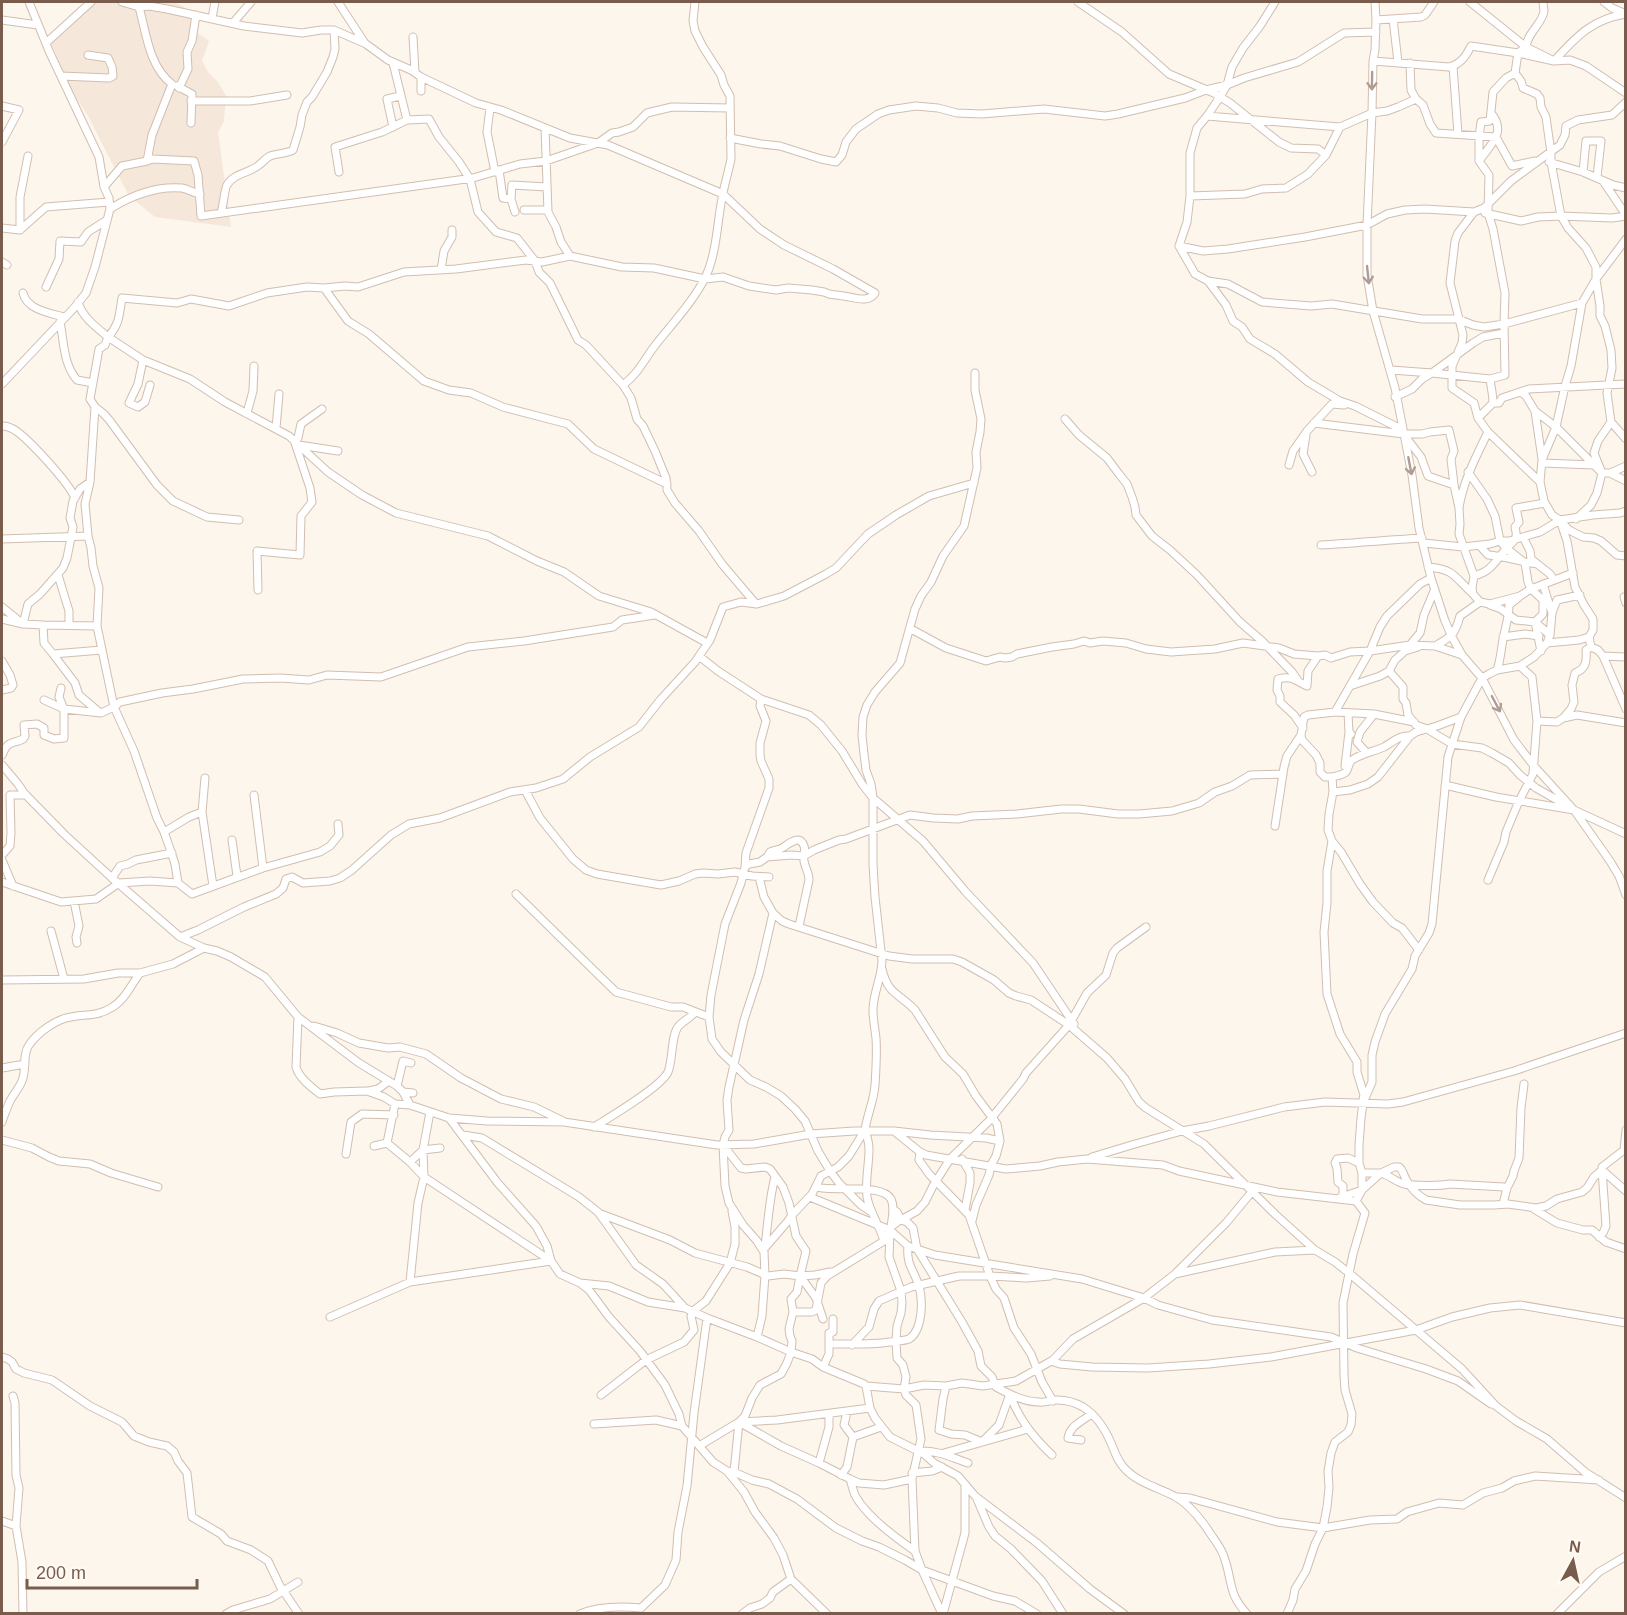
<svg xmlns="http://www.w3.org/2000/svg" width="1627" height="1615" font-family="Helvetica,sans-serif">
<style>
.residential{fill:#f5e8da}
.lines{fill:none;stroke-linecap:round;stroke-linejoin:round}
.street-casing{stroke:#d1beb0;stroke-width:9}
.street{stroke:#fff;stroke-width:7}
.oneway{stroke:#af9d94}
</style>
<rect width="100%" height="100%" fill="#fdf6ec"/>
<!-- residential -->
<path class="residential" d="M88,2h87l9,5 11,9 -2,14 16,11 -7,20 6,11 10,10 8,14 -2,25 -6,11 13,95 -76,-10 -26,-21 -42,-82 -15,-22 -23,-54 17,-7z"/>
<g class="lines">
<defs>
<path id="street" d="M122,2l17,5 10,-1 18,3 77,17 58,7 19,-3h13l32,14 22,16 23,10 10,7 55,26 25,7 69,28 38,7 115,49 37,35 24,16 49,24 42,24c-7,11 -21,4 -32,3 -4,-1 -9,-1 -14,-2l-5,-2 -12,-2 -24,-2 -12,2 -27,-4 -26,-9 -18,2 -51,-11 -32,-1 -52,-11 -28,6 -16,-2 -70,9 -52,3 -46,15 -13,-1 -21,2
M338,2l26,40
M1078,2l44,30 47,42 45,19 16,10 49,39 12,6 27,1 8,6
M1375,2l1,18 -1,30 -2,11 -1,52 -5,112v50l6,36 22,77 17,87 7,53 12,50 14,43 7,16 10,18 20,23 32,62 20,26 40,44 36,51 9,15 7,19
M1470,2l56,45 28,14c22,-24 38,-42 72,-47
M1604,2l8,6 14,6
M212,18l3,-16
M1393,19l5,43
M2,20l36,5
M1376,20l45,-3 4,-2 9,-13
M233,23l18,-21
M413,37l2,35
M46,43l45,-41
M1373,61l76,6c12,-3 17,-11 22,-21l47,7 36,8 16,-1 16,6 40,27
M1410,63l1,27 5,9 7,6 7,19 6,9 60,4 16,29 23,-5
M1453,66l5,68
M1515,73l6,8 2,7 14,6 3,4 1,9 5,10 5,36v9l10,54 7,12 18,20 10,19v12l4,27v10l5,10 6,24 1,18 -5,25 4,29 -13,19 -4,12 8,20 -5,20 -6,12 -15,14
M61,76l48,2 4,-2 -1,-9 -4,-9 -20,-3
M421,77v14
M177,86l15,8 -1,29
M179,88l9,-19 -1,-17 5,-11 4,-26
M191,101h59l37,-6
M2,106l17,4 -17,32
M490,108l-3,24 8,40
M1207,116l133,11 32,-14 15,-2 11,-4 18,-8
M407,120l22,-1 10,18 20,25 11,17 8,33 18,20 21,6 18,23 4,11 11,11 28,57 8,5 37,40 8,13 6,21 6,7 12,25 11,27 1,12 8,13 24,28 23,33 34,40
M393,127l-6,-28 13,-3
M545,128l3,84 8,15 5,15 9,14
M730,138l31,6 19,2 41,13 15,3 6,-7 4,-13 10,-13 22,-15 11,-4 27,-4 22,2 19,5 25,1 62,-5 61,7 13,-2 67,-16 21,-8 21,-5 17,-7 54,-16 46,-29 32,-1
M147,161l5,-2 42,2 4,14 3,41 272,-38 47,-14 26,-3 52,-18 14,-10 7,-1 14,-5 14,-14 25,-6 58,1
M1479,161c12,-17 28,-29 12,-48
M1549,162l34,10 30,13 13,3
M499,170l4,28 8,1
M339,172l-4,-25 47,-15 25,-12 -14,-57
M1583,172l3,-31h15l-4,36
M1603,181l23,34
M104,187l18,-21 25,-5 5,-26 20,-51c-23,-17 -26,-52 -33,-77l3,-5
M1190,196l55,-2 17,-5 24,-1 22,-14 18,-19 14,-28
M110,209c22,-14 45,-23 72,-21 6,1 11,5 18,6
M524,210h24
M515,212l-4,-13 1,-14 35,2
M221,213c2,-6 4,-26 6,-28 7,-12 23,-12 32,-20 4,-3 7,-7 11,-9 8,-3 16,-2 23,-6l7,-23 2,-12 5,-13 5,-5 15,-25 6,-15 2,-8 -1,-19
M1485,213l36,8 17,-4 23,-1 51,2 14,-2
M2,228l18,2 26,-23 63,-5
M20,230v-33l8,-41
M1626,239l-30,40 -14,24 -11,63 -6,20 -9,41 -14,33 -2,22 4,19 8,14 8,5 9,10 14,7 11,1 7,3 16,14 9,1
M1179,246l24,5 25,-2 77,-12 62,-12 20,-11 18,-4 20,-1 49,3
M1179,246l16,28 13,7 20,3 34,18 49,4 21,-2 90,15h36l15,6 11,2 20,-3 78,-21
M1179,246l8,-24 3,-26v-43l7,-25 10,-12 13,-19 7,-12 5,-18 11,-19 17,-22 15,-24
M2,262l5,3
M441,270l3,-19 8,-14v-7
M1208,281l18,24 7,16 9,6 8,12 25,15 33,28 32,19 15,5 48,24
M46,287l13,-28 1,-18 21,1 7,-10 19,-12
M23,293c4,17 27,20 41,24
M78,302c4,15 19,26 30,35l-3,8 -6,4 -9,50 5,8 -5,75 -5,22 3,32 3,12 2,18 6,22 -2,38 17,81 20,44 23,67 7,14 5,14 6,18 3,19
M60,322c4,19 3,42 17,58l16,3
M143,360l-5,24 -9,19 9,4 7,-5 5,-17
M1391,370l41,3 41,-30 10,-6 21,-4
M2,384l72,-76 12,-15 9,-26 15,-58 -1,-11 -5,-11 -5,-30 -50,-106 -20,-49
M623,385c17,-13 21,-26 34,-42 16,-20 38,-44 49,-67 10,-22 11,-49 15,-72 2,-15 7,-30 10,-45l-1,-63 -6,-11 -3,-10 -18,-28 -8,-16 -2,-10 2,-19
M1521,392l5,4 9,15 7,48
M1395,397l17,-8 10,-10 10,-6 58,6 15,-4 -1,-51 1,-31 -12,-64 -5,-16 1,-38 -10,-14v-24l2,-15 9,-1 3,-29 13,-14 9,-5 3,-20 8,-6c1,-14 17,-24 18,-36 0,-3 -1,-6 -1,-9
M1493,403h6l3,-5 27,-9 97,-5
M95,407l9,7 6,7 47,64 16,16 34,16 32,3
M1535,411l21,16 46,46h8l16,8
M247,413l6,-22 1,-25
M1478,418l15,-15c0,-8 -2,-16 -3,-24
M1065,419l14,16 28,23 12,16 8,10 5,13 3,10 1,8 16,21 18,14 27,25 43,47 22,19 30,31 5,7
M1611,422l15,17
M1314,423l90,11h18l8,-2 19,-2 5,21 -3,8 3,26 5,23 1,16 -1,10 15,42 -2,12 1,6 7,8
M2,426c3,0 5,0 9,2 14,6 58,55 64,70
M276,428l3,-34
M1488,432l52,50
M1306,435l-3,19 9,18
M1405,436l16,21 7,19 26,9
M299,445l39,6
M1542,463l52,2
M1289,465l4,-14 14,-20 25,-27 12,1
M1468,472l19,27 8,17 5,25 6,7 19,15 3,19 3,7 12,11v14l-8,8 6,29
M1610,473l16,-7
M667,484l-73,-35 -26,-25 -65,-17 -32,-14 -22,-3 -25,-9 -55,-47 -21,-13 -24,-33 -17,-1 -40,6 -38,13 -38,-7 -14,4 -55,-5c-3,17 -2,26 -14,39l35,23 47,19 35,23 64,34 39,36 34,23 34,18 92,23 49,25 27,11 35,24 52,16 56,31
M1459,508c4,-27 17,-51 29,-76l-10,-14 -4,-15 -22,-15v-22l10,-23 1,-8 -13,-52 5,-42 3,-8 16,-21 10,-4 27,-27 49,-36 5,-10 1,-9 12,-6 34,-5 14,-13
M1561,523l6,18 8,46 9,18 9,14v11l-4,7
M1523,537l7,14 1,8 19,15 4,6
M2,539l86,-3
M1424,543l39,4 27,-3 10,-3h9l31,-9 20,-12 33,-5 27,-2 6,-2
M1321,545c34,-2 67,-5 101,-7
M1480,546l8,9c17,1 32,7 49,9
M1428,567c27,2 27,11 45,27
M58,575l11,36v14
M1474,576c20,-6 20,-15 33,-28 3,-4 9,-7 9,-12 1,-2 -1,-7 -1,-9l4,-5 -3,-14 29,-5
M258,590l-1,-39 43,4 1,-39 11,-14 -2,-14 -16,-48 4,-2 3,-14 21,-15
M1626,597h-2l2,6
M1490,605l11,4 15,11 19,2 15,13
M2,607l21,17 20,1 1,18 9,11 49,-4
M1552,613l5,-13 23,-5
M2,619l21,5 5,-20 12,-10 23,-26 4,-10 6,-31 -3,-9 3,-17 7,-12 10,-7
M43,625l54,1
M911,629l35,19 40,13 14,-4 5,1 7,-1 5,-3 35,-7 22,-3 10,-3 6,2 13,-2 23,2 20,6 25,3 44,-3 28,-6 36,5 15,6 24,2
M1503,637l22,-3 14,2
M1547,643l32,-3 10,-3 2,10 7,3 5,6 23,53
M1410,645l10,-12 4,-18 10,-24
M1435,646c16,-9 20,-11 25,-30l20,-14 10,2 30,-8 11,-7 42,-16
M53,654l22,29 4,12 20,17
M699,656l19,15 43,28
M1603,656l23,1
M2,661l8,14 3,10 -2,3 -9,2
M1520,666l12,11 5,44 20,1 6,-4 14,-3 49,8
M1497,670c4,-11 4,-23 7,-35 2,-10 5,-19 5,-30l9,-7
M1389,671l14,16v12l3,4 2,12 8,10 11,4 25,15 30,4 10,5 17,10 11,12 16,13 30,17
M1350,686l30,-10 9,-5 6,-11 10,-9 13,-4
M61,688l-2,9 5,12
M44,700l20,9
M1335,712l35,-61 10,-24 7,-11 33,-32 11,-6
M1348,713l1,19 2,2
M1563,718l8,-9 3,-7 -2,-17 3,-12c11,-4 12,-12 11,-23l5,-3
M1414,722l-40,-8 -39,-2 -27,3 -4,2 -3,18 1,5 14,15 4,8v9l5,5h7l1,15 -4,22 -1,16 4,11 9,11 19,32 13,18 20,21 9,5 17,22
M1303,728l-9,-13 -14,-13v-6l-3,-6 1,-11c15,-4 17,2 29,7l1,-15 10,-15 7,-1 6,3 19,-6 20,-1 40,-6 25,1 27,9
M1366,752l-9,-10 3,-10 14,-18
M2,755c7,-16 9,-10 21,-16l2,-3 -1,-11 13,-1 7,4v7l10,4 10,-1v-29l37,4 13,-6 6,-5 42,-9 31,-4 50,-10 37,-1 29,2 18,-5 54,2 87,-30 56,-6 89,-14 9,-7 33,-5
M2,765l16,19 6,9 40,41 48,44 68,59 18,-7 46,-23 32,-13 7,-6 3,-9 6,-2 11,6 27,-2 10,-3 12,-8 39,-35 18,-11 31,-6 70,-26 26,-4 27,-9 27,-22 49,-30 22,-28 34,-37 15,-22 13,-33 18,-5 16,2 27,-8 42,-22 10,-6 32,-34 28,-19 33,-19 45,-13
M1345,766l4,-34
M1332,777c4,-1 11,-2 14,-5 3,-4 2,-9 6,-12 10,-7 21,-8 32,-13 9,-5 15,-12 26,-11
M205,778l-3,34 11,74
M1445,785l51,12 78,13 52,24
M525,790l15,28 33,41 13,11 11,4 64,11 18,-4 16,-7 8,-1 15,1 17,-2 17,4 17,1
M1333,792l17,-2 18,-6 10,-7 32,-41 6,-4 21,-6 24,-9
M1275,826l9,-59 3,-11 14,-21
M164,832l25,-15 13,-5
M232,840l5,36
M1332,841l-5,30v32l-3,29 3,62 13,40 17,28v10l7,23 -1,5
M2,855l8,-9 1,-13 -1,-38h16
M767,857l3,-5c3,-2 7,-2 10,-3 6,-2 19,-17 24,-3 2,4 -1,10 0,15 1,7 5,11 5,19l-10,46
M2,860l11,26
M745,867l1,-14 23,-65v-9l-8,-18 -1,-6v-12l6,-22 -6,-15 1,-7 48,16 12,10 21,26 20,33 11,14 50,43 42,50 68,72 41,61
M263,868l57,-16 10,-6 9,-11 -1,-11
M112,878l8,-12 8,-2 8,-4 36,-7
M1488,880l16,-38 2,-10 13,-31 14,-27 4,-53
M2,882l59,20 35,-3 23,-16 31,-2 28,2 14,11 71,-26 -9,-73
M516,894l100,98 55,15h12l26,10
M74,901l5,25 -3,11 1,6
M773,913l9,8 7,3 100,32 23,3h41l9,3 32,18 15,13 7,3 15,4 38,25 38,33 18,21 14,23 7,6 58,36 72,71 39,35 20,12 14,11 113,96 34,37 20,15 31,18 38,33 41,26
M51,931l13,48
M180,937l24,11 13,3 14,6 34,20 33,40 61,46 38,23 6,6 7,13 39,13 38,3 77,1 153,23 37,-1 57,-10 43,-3h40l36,4 56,3 14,3 -4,15 -5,9 -2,10 -13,30 -4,16
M882,969c6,26 17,24 33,41l30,47 18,17 13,22 21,28 3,17
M2,980l82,-1 34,-6h22l33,-9 31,-16
M298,1017l-2,50c3,11 15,20 24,27l14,-2 33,-1 17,6 11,7 15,1
M314,1026l23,7 22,10 29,5 12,-1 26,7 35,24 40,21 33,8 29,14
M2,1068l23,-4
M397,1086l6,-25 8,2
M369,1091l9,-2 11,-8
M403,1092l10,1
M449,1118l48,64 39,44 11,20 4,15 9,13 20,9 9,7 20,27 31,34 25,34 14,29 3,12 31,36 14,9 7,1 18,8 17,4 28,15 39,29 26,13 17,6 26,13 17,10 20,44
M2,1122c2,-7 5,-14 8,-21 4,-7 9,-13 12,-20 5,-12 0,-26 7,-36 8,-12 27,-26 42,-28 15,-3 25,0 40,-9 14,-8 20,-23 29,-35
M594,1127c16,-10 67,-40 74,-55 5,-12 3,-36 10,-45 4,-6 13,-9 17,-15
M865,1130c2,-15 9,-29 10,-45 1,-15 2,-32 1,-47 -1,-9 -3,-18 -3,-28 0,-17 9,-33 9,-50l-7,-63 -2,-33v-66l-2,-14 -5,-14 -2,-16 -2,-19 1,-18 4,-12 8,-13 25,-29 15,-54 6,-13 10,-14 12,-26 21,-30 13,-58 -1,-16 4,-20 1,-13 -6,-29v-17
M894,1131l26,21 6,3 80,14 34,-3 18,-4 29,-3 76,6 16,6 98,21 79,9 9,12 -12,41 -10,49 1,72 1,15 7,24 -1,11 -3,7 -13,10 -4,11 -3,18 1,17 -2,19 -4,21 -8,16 -9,27 -11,18 -2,11 -6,14
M463,1135l19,3 97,59 19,15 38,53 27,19 22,24
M2,1140l30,8 17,9 10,4 31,3 21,9 47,14
M387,1143l23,19 13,-12 17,-2
M723,1145l18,23 5,1 19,-2 5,2 13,18 6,16 7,33 10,15 -6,25 16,22 7,21
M374,1146l13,-3 8,-39
M920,1152l-1,8 10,14 40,41 21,61 6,13 8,9 10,30 17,26 11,28 11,19
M346,1154l5,-32 11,-8 32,1
M1092,1157l43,-13 47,-13 27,-5 75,-19 41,-5 63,2 15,-2 111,-31 112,-38
M962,1159l8,14v10l-5,27
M410,1162l14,15 127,84
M1602,1170l24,21
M1362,1173h19l13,-6h5c5,4 4,8 8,14 4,7 12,15 19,19l34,5h34l14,-1 28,4 10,-2 11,-7 25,-7 5,-4 7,-11 8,-7v-3l22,-17 2,-20
M816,1187c17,5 66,-4 75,12 4,8 1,20 0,28
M1507,1188l6,-12 1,-5 5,-13 2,-50 3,-24
M1343,1196v-10l-5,-4 -1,-14 -2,-5 2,-4 11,-1 11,5
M810,1197l80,33 18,16c-2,19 6,24 11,40 4,14 4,44 -10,53 -5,2 -13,2 -19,3 -20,3 -40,2 -61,2
M1339,1198l23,-8 19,-17c8,2 15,9 23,11 9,2 37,2 46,0l54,3 3,1 -4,16
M1356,1201l6,-11v-17l-3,-10v-18l2,-27 2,-15 9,-21v-27l3,-13 10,-28 27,-45 3,-13 14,-23 3,-9 16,-167 13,-40 21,-39 7,-4 8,-4 23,-4 14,-9 13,-14 3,-8 2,-22 -9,-29
M893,1209l4,3 4,8 6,2 6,6 4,21 45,73 16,29 3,15 11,11 4,10c13,7 28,15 43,15 6,1 12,-2 18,-2 8,0 19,3 26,7 13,8 22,22 28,36 5,11 6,18 15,27 13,13 33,18 48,26 16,8 29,26 38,40 5,7 11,15 13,24 8,24 3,33 22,54
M1534,1209l23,14 26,7h9l14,12 20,7
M870,1211l-9,-6 -22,-22 -9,-12 -12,-20 -13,-30 -10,-12 -14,-13 -15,-9 -16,-7 -29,-28 -9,-13 -3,-22 2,-22 14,-71 16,-41 4,-16 4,-3 11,-2 7,-5 24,-2 13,1 10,-6 25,-10 7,-1 64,-24 23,3 25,1 14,-3 45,-2 44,-5h18l39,5h21l33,-3 27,-8 16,-11 17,-6 18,-11 33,-1
M601,1214l69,26 25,13 52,14 21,9 16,-2 16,2
M890,1233l-1,24 12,34 1,12 -1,10 -4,13 -1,15 1,17 6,7 3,12 -2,12 2,6 10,10 5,34 -9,40 3,72 7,19 71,26 22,5 22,13
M1599,1237l4,-4 3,-7 -4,-56
M765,1246c3,-23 4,-46 10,-69
M908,1246l27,9 147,24 62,19 14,7 54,15 119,17 26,11 69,21 32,12 33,23
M763,1250l25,-29 4,-6 20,-21 9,-18 17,-9 11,-11 16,-26c2,6 4,13 4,19 0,16 -4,32 -2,48 3,16 13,29 17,44
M1175,1274l100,-22 40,-2
M410,1282l8,-79 6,-26 -1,-27 7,-38
M580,1283l29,3 39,16 37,6 22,10 50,19 34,15 21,7 11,8 41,17 2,2 4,22 5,10 15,19 34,17 10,9 24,13 17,20 62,47 53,46 34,25
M793,1312l-2,-13 6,-7 3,-16 15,-1 15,-3
M330,1317l80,-35 141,-21
M757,1337l5,-21 3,-41 -1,-23 -7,-11 -14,-16 -14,-22 -4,-17 -2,-41 2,-8 4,-7 -2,-30 2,-13 15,-67 15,-46 14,-61 -9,-16 -5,-20
M852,1345l17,-18 5,-18 5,-8 32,-14 48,-11h31l37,2 23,-2
M2,1357l6,2 4,3 4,7 8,4 28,7 38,26 32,16 12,14 15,6 18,4 7,6 4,9 9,12 5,44 29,17 6,7 24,9 17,11 12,25 19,28
M1051,1361l9,3 32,3 56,1 61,-4 62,-7 145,-27 36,-13 38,-9 30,-3 106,18
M823,1367l6,-13v-21l4,-1v-13
M866,1386l38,3 20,-4 22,1 16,-3 21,3 33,-5 37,-21 20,-21 71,-41 31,-24 51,-51 29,-35
M946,1386l-3,13 -4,31 12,4 14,1 17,7 17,-17 11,-31
M1010,1394c8,25 24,44 42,61
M601,1395l45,-35 38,-18 10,-12 -3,-14 2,-5 13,-10 24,-38 5,-19v-17l-3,-16
M13,1396l2,7 1,72 3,13 -3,38 6,36 1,52
M739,1422l42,24 38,17 31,16 9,4 25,2 28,-6
M594,1424l62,-4 26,6
M853,1437l28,-10
M1081,1440l-13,-2c2,-13 14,-16 23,-24
M699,1446l40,-24 6,-6 7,-18 8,-13 21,-11 6,-11 4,-11 1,-11 -2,-5 -1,-7 4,-17h19l4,-2 5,-27 6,-7 57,-35 7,-14 6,-5 20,-11 8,-9 8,-16 17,-27 40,-39 33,-41 3,-6 43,-48 18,-32 19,-18 7,-22 4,-5 29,-21
M921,1451c19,0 29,6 47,12
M944,1453l84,-24
M819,1463l10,-36v-13
M727,1471l17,21 11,20 19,26 9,17 8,24 36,35
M734,1472l5,-50 38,-2 93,-12
M912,1473l20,-2 10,-4
M841,1475l6,-8 6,-30 -9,-12 3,-13
M850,1479c2,6 3,13 6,18 12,21 40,41 59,54
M1178,1497l12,1 87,24 46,6 47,-8 27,-1 10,-7 32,-9 24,2 20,-12 19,-5 12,-7 21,-5 64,4
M977,1499l12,28 6,9 16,13 31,32 21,33
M2,1521l14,5
M226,1614l7,-4 37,-11 28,-17
M580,1614c19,-8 41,-8 61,-6l24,-23 11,-25 2,-28 9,-46 7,-73 13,-95
M742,1614l8,-6 12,-4 8,-6 3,-6 18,-13
M943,1614l22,-81v-47
M1557,1614l42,-42 27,-16"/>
</defs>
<!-- street casing -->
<use href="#street" class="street-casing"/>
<!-- street -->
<use href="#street" class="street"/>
</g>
<!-- one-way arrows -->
<defs><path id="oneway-shaft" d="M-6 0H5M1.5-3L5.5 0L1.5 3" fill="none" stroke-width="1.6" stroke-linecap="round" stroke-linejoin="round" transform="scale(1.5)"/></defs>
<g class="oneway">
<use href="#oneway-shaft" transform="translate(1372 81) rotate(91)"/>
<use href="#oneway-shaft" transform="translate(1368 275) rotate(84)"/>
<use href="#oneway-shaft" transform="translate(1410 466) rotate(79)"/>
<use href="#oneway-shaft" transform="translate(1496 704) rotate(62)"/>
</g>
<!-- border -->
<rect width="1627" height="1615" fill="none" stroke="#7a5c4d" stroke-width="6"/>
<!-- north arrow -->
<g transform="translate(1573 1561) rotate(8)" stroke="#fffaf3" stroke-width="4.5" paint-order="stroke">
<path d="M0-4.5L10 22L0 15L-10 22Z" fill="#7a5c4d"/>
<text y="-9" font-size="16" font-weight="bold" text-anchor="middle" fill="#7a5c4d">N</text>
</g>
<!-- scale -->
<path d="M27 1579v9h170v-9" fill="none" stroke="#7a5c4d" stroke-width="3"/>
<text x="36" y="1579" font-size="18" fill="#7a5c4d" stroke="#fffaf3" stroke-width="4.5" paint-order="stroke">200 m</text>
</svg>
